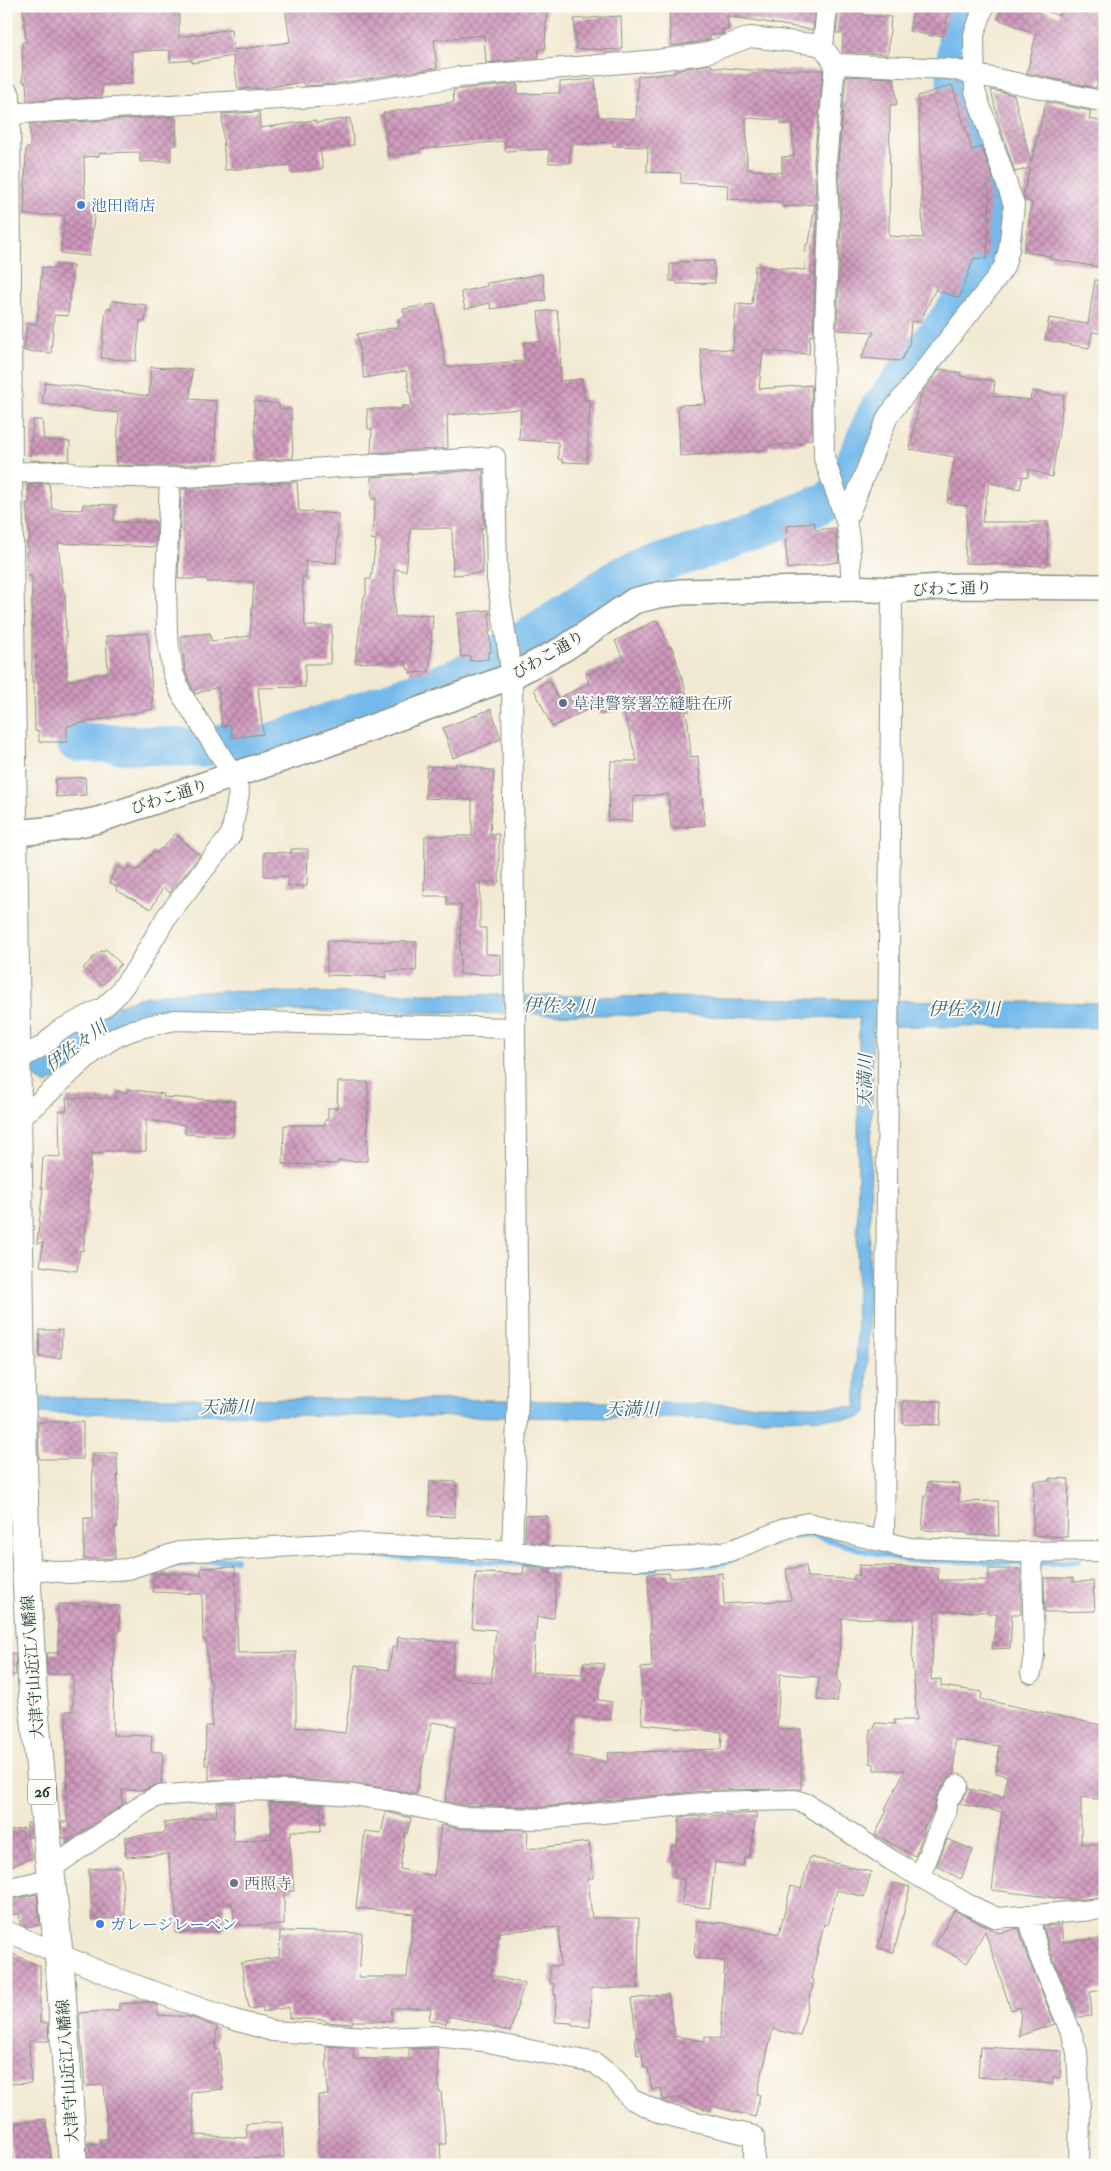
<svg xmlns="http://www.w3.org/2000/svg" width="1111" height="2171" font-family="'IM FELL Double Pica','Noto Serif JP',serif">
<style>
.water{fill:#74baeb;stroke:#4a7c90}
.lines{fill:none;stroke-linecap:round;stroke-linejoin:round}
.stream{stroke:#74baeb;stroke-width:6}
.river{stroke:#74baeb;stroke-width:39}
.building{fill:url(#building-cross-hatch);fill-rule:evenodd}
.minor-casing{stroke:#889383;stroke-width:22}
.tertiary-casing{stroke:#889383;stroke-width:28}
.primary-casing{stroke:#889383;stroke-width:30}
.minor{stroke:#fff;stroke-width:20}
.tertiary{stroke:#fff;stroke-width:25}
.primary{stroke:#fff;stroke-width:28}
.shop-dot{fill:#3f7fe0;stroke:#fdfcf7;stroke-width:2}
.service-dot{fill:#5c6f8a;stroke:#fdfcf7;stroke-width:2}
.worship-dot{fill:#6b7280;stroke:#fdfcf7;stroke-width:2}
.labels{text-anchor:middle;stroke-width:4;stroke-linejoin:round;paint-order:stroke}
.shield{fill:#fdfcf7;stroke:#62766e;stroke-width:1}
.shield-label{font-size:15px;font-weight:bold;fill:#1f3d34}
.shop-label{font-size:16px;fill:#366cbe;stroke:#fdfcf7;text-anchor:start}
.street-label{font-size:16px;fill:#1f3d34;stroke:#fdfcf7}
.service-label{font-size:16px;fill:#4e5e75;stroke:#fdfcf7;text-anchor:start}
.worship-label{font-size:16px;fill:#5b616d;stroke:#fdfcf7;text-anchor:start}
.water-label{font-size:18px;font-style:italic;fill:#39626b;stroke:#fdfcf7}
</style>
<defs>
<pattern id="building-cross-hatch" width="8" height="8" patternUnits="userSpaceOnUse" patternTransform="scale(1.25)"><rect width="8" height="8" fill="#cf98bc"/><path d="M0 0l8 8M0 8l8-8" fill="none" stroke="#a77d9a"/></pattern>
</defs>
<rect width="100%" height="100%" fill="#fdfcf7"/>
<filter id="ink" filterUnits="userSpaceOnUse"><feTurbulence type="fractalNoise" baseFrequency=".02" numOctaves="2"/><feDisplacementMap in="SourceGraphic" scale="10" xChannelSelector="R" yChannelSelector="G"/><feConvolveMatrix kernelMatrix="1 2 1 2 8 2 1 2 1" color-interpolation-filters="sRGB"/></filter>
<filter id="wash" filterUnits="userSpaceOnUse"><feTurbulence type="fractalNoise" baseFrequency=".0096" numOctaves="4" result="noise"/><feDisplacementMap in="SourceGraphic" scale="20" xChannelSelector="R" yChannelSelector="G"/><feGaussianBlur stdDeviation="1.12" result="paint"/><feColorMatrix in="noise" values="0 0 0 0 0 0 0 0 0 0 0 0 0 0 0 0 0 1.4 0 .05"/><feComposite in="paint" operator="in"/></filter>
<g filter="url(#wash)">
<rect width="100%" height="100%" fill="#f2e9d2"/>
<!-- water -->
<path class="water" d="M198,991l907,12v25l-232,-2 -6,386 -8,6 -108,1 -714,-6 -31,4v-20l497,3 353,7 3,-389 -653,-8 -39,3 -122,72 -15,-13c35,-32 70,-67 119,-76 16,-3 33,-3 49,-5z"/>
<g class="lines">
<!-- stream -->
<path class="stream" d="M792,1536l21,-1 53,16 42,9 141,3 30,-2
M336,1553l188,11 68,6 38,1 25,-2
M169,1565l67,-6
M693,1566l27,-2 14,-5
M124,1583l24,-11"/>
<!-- river -->
<path class="river" d="M76,742l127,6 19,-5 39,3 198,-69 67,-38 97,-64 95,-30 108,-43 17,-12 35,-79 99,-129 25,-44 -3,-36 -43,-121 1,-42 14,-33"/>
</g>
<g id="blocks">
<!-- building -->
<path class="building" d="M23,6h156v31l52,-8 3,21 56,-8 -5,-36h262l-2,43h-6l-1,9 -22,-1v3l-30,3 -2,-28 -50,5 3,28 -103,16 -30,2 -1,-4 -39,6 -26,1 -5,-33 -41,7v-3l-22,2v-12l-38,1 1,33 -31,1v12l-75,4 -1,-19h-3l-1,-40h4z
M669,6h58v3v-3h88l-2,24 -86,-14 1,13h-6l1,5 -13,1v4l-10,3 -29,4z
M839,6h25l-1,9 28,2 -3,37 -46,-2 1,-19h-7z
M914,6h36l-7,30 -10,-2 -1,2 -23,-5z
M1003,6h31l25,10 1,-10h45v73l-6,-1 -3,10 -69,-15 9,-39 -38,-15z
M621,16l1,34 -46,-1 -2,-30z
M711,64l1,3 38,3h73l-9,91 3,58 -4,117 -3,-1 -1,19 -46,-3 -4,38 52,-4 1,54 -8,1v3l-36,3v4l-88,6 -2,-51 28,-1 -6,-56 33,2 3,-46 16,1 3,-39 50,4 1,-26h3l6,-40 -32,3 -1,-5 -55,-3 1,-14 -47,-2v-10l-34,-1 1,-25 -35,-1v-4l-43,3v18h-21v-14l-44,2v-10l-86,8 1,3 -32,4 -5,-43 71,-11 -1,-12 64,-6 1,10 42,-1v-11l35,-3 3,38 38,2 2,-43 37,-3v-3zM746,118l35,2v4h11l2,32 -12,1v16l-35,-4z
M846,76l48,2 3,27h-7l-1,131 34,2 -5,-142 34,-11 20,65 10,-3 11,32 -7,2 4,15 -3,63 -13,-1 -15,40 -23,-8v-2l-16,34 -9,-1 -2,24 -8,16 -40,-3 13,-26 -37,-2 4,-111 -3,-57z
M991,90l23,5 17,68 15,-61 45,9 -2,8 16,3v146l-55,-9 1,-3 -27,-4 8,-50 -7,-1 -2,-6 7,-27 -15,4 -15,-45z
M259,112l1,16 56,-8v3l34,-5 4,27 -34,4 3,19 -32,5 -1,-8 -65,5 -3,-56z
M176,117l1,28 -6,1v15l-31,1v-10l-41,1v3l-15,1 1,45h9v16l-5,38 -28,-3 4,-38h-41l2,-67h4v-24z
M714,261l1,22 -38,1 -1,-3h-6v-17h7v-2z
M56,264l17,2 -5,50 -14,-1 -3,38 -27,-2 3,-28 10,1 5,-57 14,2z
M542,274l4,26 -55,9 -1,-6 -25,6 -4,-17 26,-6v-3z
M1095,280l10,1v53l-13,-2 -3,16 -44,-8 4,-22 39,6z
M112,301l35,4 -2,16h-5l-4,40 -35,-3 4,-40 2,-10 4,1z
M435,304l11,63 78,-6v-19h17l-3,-30 19,-2 4,36 -1,35 22,-2 2,21h6l-3,63 -25,-1v-3h-4v-17l-39,-2 2,-31 -74,6 1,33 -77,5 1,-24h-4l-1,-20h35v-3h10l-6,-35 -42,7 -7,-44 42,-7 -1,-8 7,-2 -2,-8z
M151,367l41,2 -2,30 27,2 -3,62 -44,3 -54,-1 3,-52 -77,-9 3,-22 104,14z
M940,369l21,4 -1,3 35,5 -2,15 37,4 2,-9 32,5 -12,81 -23,-8 -1,8 -5,-1 -3,13 -31,-6 -7,39h66l-1,44 -82,-3 2,-57 -20,-3 8,-46 -45,-8 11,-55z
M254,401l25,3v5h12l2,49 -37,3z
M33,420h9l2,20 26,2 -1,19 -39,-1z
M483,470l1,58h-3l2,45 -30,2 -1,-47h-41l-5,43 -12,-2 1,48 32,-3v2l6,-1 -4,57 -19,1v-4h-3l-1,-8 -51,2 9,-67h2v-17h5l5,-39 -5,-1 5,-41 -4,1 -1,-22z
M297,482l2,29 40,3 -3,49 -31,-2 1,16h-4l3,49h27l-2,38h-25v23l-47,1 5,46 -31,4 -1,-13 -9,2 -4,-40 -23,7 -2,-4 -8,-20 -4,-34 29,-3 1,8 39,-5 4,-54h-47v-3h-29l3,-90z
M49,483l3,26 30,1 1,-6 32,1 -1,17h42v25l-98,-4 5,49h2l2,89 41,-9 -2,-36 42,-3 5,76 -86,17v16h-28v-11h-4l-1,-49h-2v-106h-4l-2,-24h2l-1,-11h3l-4,-37 3,-1 -1,-19z
M814,522l1,8 20,-2 4,34 -51,7 -3,-29 3,-1 -2,-13z
M489,610l2,21h-2l2,21h-3v7l-18,2v-5l-9,1 -4,-44z
M657,620l13,28 2,-1 12,37 6,27 -5,1 3,10 3,35 7,-1 7,69 -34,3 -3,-34 -35,3 -1,24 -24,-1 3,-59h26l-14,-53 -23,7 -3,-10 -45,22 -18,-38 15,-9 9,18 31,-14 -3,-10 38,-14 -9,-19z
M491,709l10,30 -48,19 -10,-30z
M455,763l39,8 -4,63h9v48h-19v46h6v26l15,1v20l-41,-1 1,-69h-14v-9h-23l1,-60h47v-36l-47,-2 2,-32 29,1z
M85,777l1,18 -30,2 -1,-18z
M175,834l25,21 -30,38 -7,-5 -12,21 -35,-19 1,-3 -8,-5 8,-16 9,5 3,-5 8,5 16,-20 3,2 5,-5 1,1z
M291,849h17l-1,37h-19v-10h-24v-24l27,1z
M327,941l90,1 -1,29h-30v6l-59,-2z
M106,949l15,15 -19,21 -19,-17 15,-15z
M338,1082h30l-1,79h-29v3l-23,-1v2l-32,-1 1,-39h41v-5h3v-12h9z
M128,1089l36,5 -1,3 72,4 -2,36 -48,-3v-9l-39,-5v31h-42v2l-13,1 -3,57 -5,40 -3,-1 -3,21 -37,-5 3,-23h-6l6,-55h-2l2,-32 17,1 -1,-46h8l-1,-13h50l1,-7 10,2z
M40,1330h22l-1,28 -22,-1z
M903,1401h38l-1,24 -37,-1z
M38,1422h45v37h-44z
M92,1453h25l1,50 -1,24h-2v31l-31,1v-41h9z
M1050,1478l19,1 -2,58 -34,-2 1,-54h16z
M430,1481l26,1 -1,35 -26,-1z
M928,1482l32,2 -2,18 40,-1 1,35 -31,-1v-2l-46,-3 3,-35h2z
M526,1515l21,1 -1,28 -21,-3z
M524,1565l21,3v5l12,1 -3,44 -17,-1 -5,55 50,2 2,-12 20,2 -6,36 14,2 -2,18 -36,-4 -7,39 41,7 -1,-9 114,-4 1,-17 -80,-8 -1,-56 11,-1 -4,-93 21,-1 1,5 52,-5 2,31 67,-4 -5,-31 20,-3 1,11 47,2v-4h5v-10l79,3v12h50l1,-11h31l1,45h-9l-2,34 -18,1 5,-35h-9v-2l-53,-1 -4,69 10,-1v7l41,6 -1,7 124,27v28l-4,20 4,1v25l-24,-3v47h22l2,53 -32,3 -81,-10 10,-78 -43,-8 10,-15 35,8 3,-21 -11,-3 3,-27 -44,-6 -1,34 -6,4 -11,17 -3,14 -11,20 2,1 -10,26 -40,-21 12,-25 -2,-1 20,-39h-31v-6l-4,-1v-34h4l1,-6 20,1 -1,-4h23l-5,-64 2,-37 -72,-1 -5,64h3l-3,20 -20,-2 2,-23 -39,-3 -3,55h24v60l-89,1 -169,17 -81,-2 -17,-4 11,-75 -24,-4 -16,72 -63,-11 -58,-4 -86,1v-15h-4l1,-39h6l-1,-46h-2l-3,-40h-3l-1,-46 -49,-2 1,-19 47,2v-7l34,-1 3,86 58,-1v75l49,6 10,-68 34,5 3,-23 5,1 1,-11 57,6 -4,35 40,5 5,-53 -24,-2 4,-55 47,1z
M1044,1578h29v4l20,-1 2,30 -50,1z
M58,1604l62,2 -1,27h-5l-1,102 39,1 -1,16h12l-2,31 -17,7h-22v15l-54,36v-3h-5l-2,-16h6l-1,-111h7v-37h-26l-1,-21h12z
M15,1653l1,22h-10v-21z
M228,1802h6l-1,40 39,-4 -2,-36 51,3v26h-30v5h-2l5,55h-10v34h-49l-3,-22h-9v28l-44,2 -11,-79 -42,3 -1,-20 40,-4 -1,-10 52,-7 1,-13z
M386,1812l25,6 -4,16 -2,-1 -5,36 34,7 7,-51 20,4 67,1 -1,19 62,-7 4,36h-5l4,40h47l-1,70h-47l-1,39 -18,-1v-3l-17,-1 1,-27h-2v-11l-4,-1v-17h10l-1,-39 -60,5 -8,43 33,9 -14,48 -21,-7 -41,-9 -2,8 -17,-4 2,-12h-39l-1,13h-39v3l-26,-2 -1,-2 -36,-2v-11l-26,5v-5l-14,2 -8,-46 38,-6 1,-26 82,2 -3,44h48l7,-63 -58,-6 9,-77 16,2z
M757,1813l-8,45 -4,-1 -2,9 -28,-4 -5,46 -28,-3 2,-26 -10,-1 1,-15h-5l2,-18h5l3,-28z
M27,1823h3l1,14h-4l6,20 -27,12v-37l18,-4 3,7z
M947,1839l26,11 -12,29 -24,-13z
M810,1857l61,15 -7,25 -27,-7 -10,35 -3,-1 -13,55 3,1 -14,56 -27,-7 -16,65 3,1 -5,22 -43,-11 -2,5 -33,-13 -14,2 -2,-12 -9,2 -4,-22h-4l-2,-14 -5,1 -2,-17h2l-6,-39 37,-5 7,42 30,5v-5l15,3 5,-78 -31,-3 3,-37 26,2 56,11 12,-48 10,3z
M121,1867l4,50 -33,3 -3,-51z
M894,1883l16,4 -16,65 -16,-4z
M37,1894l3,31 -14,2 -6,-3 -1,-10 -8,1 -2,-15z
M954,1910l45,23 20,-5 9,31 27,65 -36,12 2,-29 -10,3 -26,-79 -18,32 -32,-18z
M1061,1925l2,17 42,-4v52l-15,2 2,24 -14,1 -28,-66 -7,-25z
M6,1951l34,15v57h8l1,18h-20l2,42 -25,1z
M147,2002l10,3 1,10 32,2 27,10 -2,22h4l4,40 -32,3 4,43 52,3 -1,-14 36,-2 2,35 -56,3v5h-117l-1,-4 -22,2 -1,-19 14,-1 -1,-4h8l-4,-54 -19,1 -6,-73 40,-3v-6z
M326,2046l27,2 1,11h55v-10l28,-1 2,44h2l5,52h-6l1,16 -58,5h-64l-1,-70h10z
M980,2047l82,4 -2,27 -7,-1v7l-75,-7z
M46,2119l6,46h-39l-4,-41z"/>
</g>
</g>
<g filter="url(#ink)">
<use href="#blocks" fill-opacity="0" stroke="#889383" stroke-width="1"/>
<g class="lines">
<defs>
<path id="minor" d="M823,47l4,-41
M835,64l-9,98 3,57 -6,164 1,75 22,63 3,17 3,50
M8,118l13,-5 314,-17 124,-19 199,-17 45,-6 47,-17 63,7 10,3 12,17 115,5 155,33
M8,473l51,-2 32,5 79,2 325,-21 2,122 15,97 6,719 -6,156
M846,521l42,-105 105,-133 11,-16 5,-18 5,-44 -39,-114 -1,-56 10,-29
M81,1019l19,29
M18,1060l26,-15 14,-14 45,-23 14,-13 19,-26 31,-53 64,-81 8,-42 -6,-18 -51,-80 -9,-22 -6,-41 -1,-47 4,-107
M8,1124c40,-22 66,-62 105,-85 19,-11 41,-14 62,-19l340,8
M884,1542l8,-952
M26,1568l43,5 59,-4 51,-17 171,-9 162,8 39,6 85,3 51,-3 43,-6 57,-23 21,-5 101,25 110,4 86,-1
M1031,1673l3,-18 -2,-103
M49,1870l96,-67 13,-7 70,-6 67,1 57,4 35,5 74,17 82,2 170,-17 82,-2 12,4 84,56 76,44 30,14 108,-9
M920,1876l25,-63 2,-12 11,-16
M6,1889l44,-10
M1028,1915l11,40 33,80 5,17 3,57 -1,56
M6,1931l107,46 115,41 44,13 111,7 52,-2 48,5 112,22 21,17 15,19 32,15 91,22v29"/>
<path id="tertiary" d="M6,834l49,-5 43,-9 226,-75 188,-69 53,-28 69,-47 24,-6 24,-3 170,-4 40,2 68,-4 145,1"/>
<path id="primary" d="M6,96l2,377 13,916 5,179 7,129 27,271 13,197"/>
</defs>
<!-- minor casing -->
<use href="#minor" class="minor-casing"/>
<!-- tertiary casing -->
<use href="#tertiary" class="tertiary-casing"/>
<!-- primary casing -->
<use href="#primary" class="primary-casing"/>
<!-- minor -->
<use href="#minor" class="minor"/>
<!-- tertiary -->
<use href="#tertiary" class="tertiary"/>
<!-- primary -->
<use href="#primary" class="primary"/>
</g>
</g>
<!-- markers -->
<g class="shop-dot">
<circle cx="81" cy="205" r="5"/>
<circle cx="100" cy="1924" r="5"/>
</g>
<circle class="service-dot" cx="563" cy="703" r="5"/>
<circle class="worship-dot" cx="234" cy="1883" r="5"/>
<g class="labels">
<!-- shield labels -->
<rect class="shield" x="28" y="1779.5" width="28" height="25" rx="4"/>
<g class="shield-label">
<text x="42" y="1797">26</text>
</g>
<!-- shop labels -->
<g class="shop-label">
<text x="91" y="211">池田商店</text>
<text x="110" y="1930">ガレージレーベン</text>
</g>
<!-- street labels -->
<g class="street-label">
<text transform="translate(952 588) rotate(-2)" y="6">びわこ通り</text>
<text transform="translate(548 654) rotate(-30)" y="6">びわこ通り</text>
<text transform="translate(169 796) rotate(-18)" y="6">びわこ通り</text>
<text transform="translate(32 1667) rotate(-94)" y="6">大津守山近江八幡線</text>
<text transform="translate(67 2071) rotate(-94)" y="6">大津守山近江八幡線</text>
</g>
<!-- service labels -->
<g class="service-label">
<text x="573" y="709">草津警察署笠縫駐在所</text>
</g>
<!-- worship labels -->
<g class="worship-label">
<text x="244" y="1889">西照寺</text>
</g>
<!-- water labels -->
<g class="water-label">
<text transform="translate(559 1006) rotate(1)" y="6">伊佐々川</text>
<text x="964" y="1015">伊佐々川</text>
<text transform="translate(76 1046) rotate(-37)" y="6">伊佐々川</text>
<text transform="translate(865 1081) rotate(-89)" y="6">天満川</text>
<text x="227" y="1413">天満川</text>
<text x="632" y="1415">天満川</text>
</g>
</g>
<!-- margin -->
<rect width="1111" height="2171" fill="none" stroke="#fdfcf7" stroke-width="25"/>
</svg>
